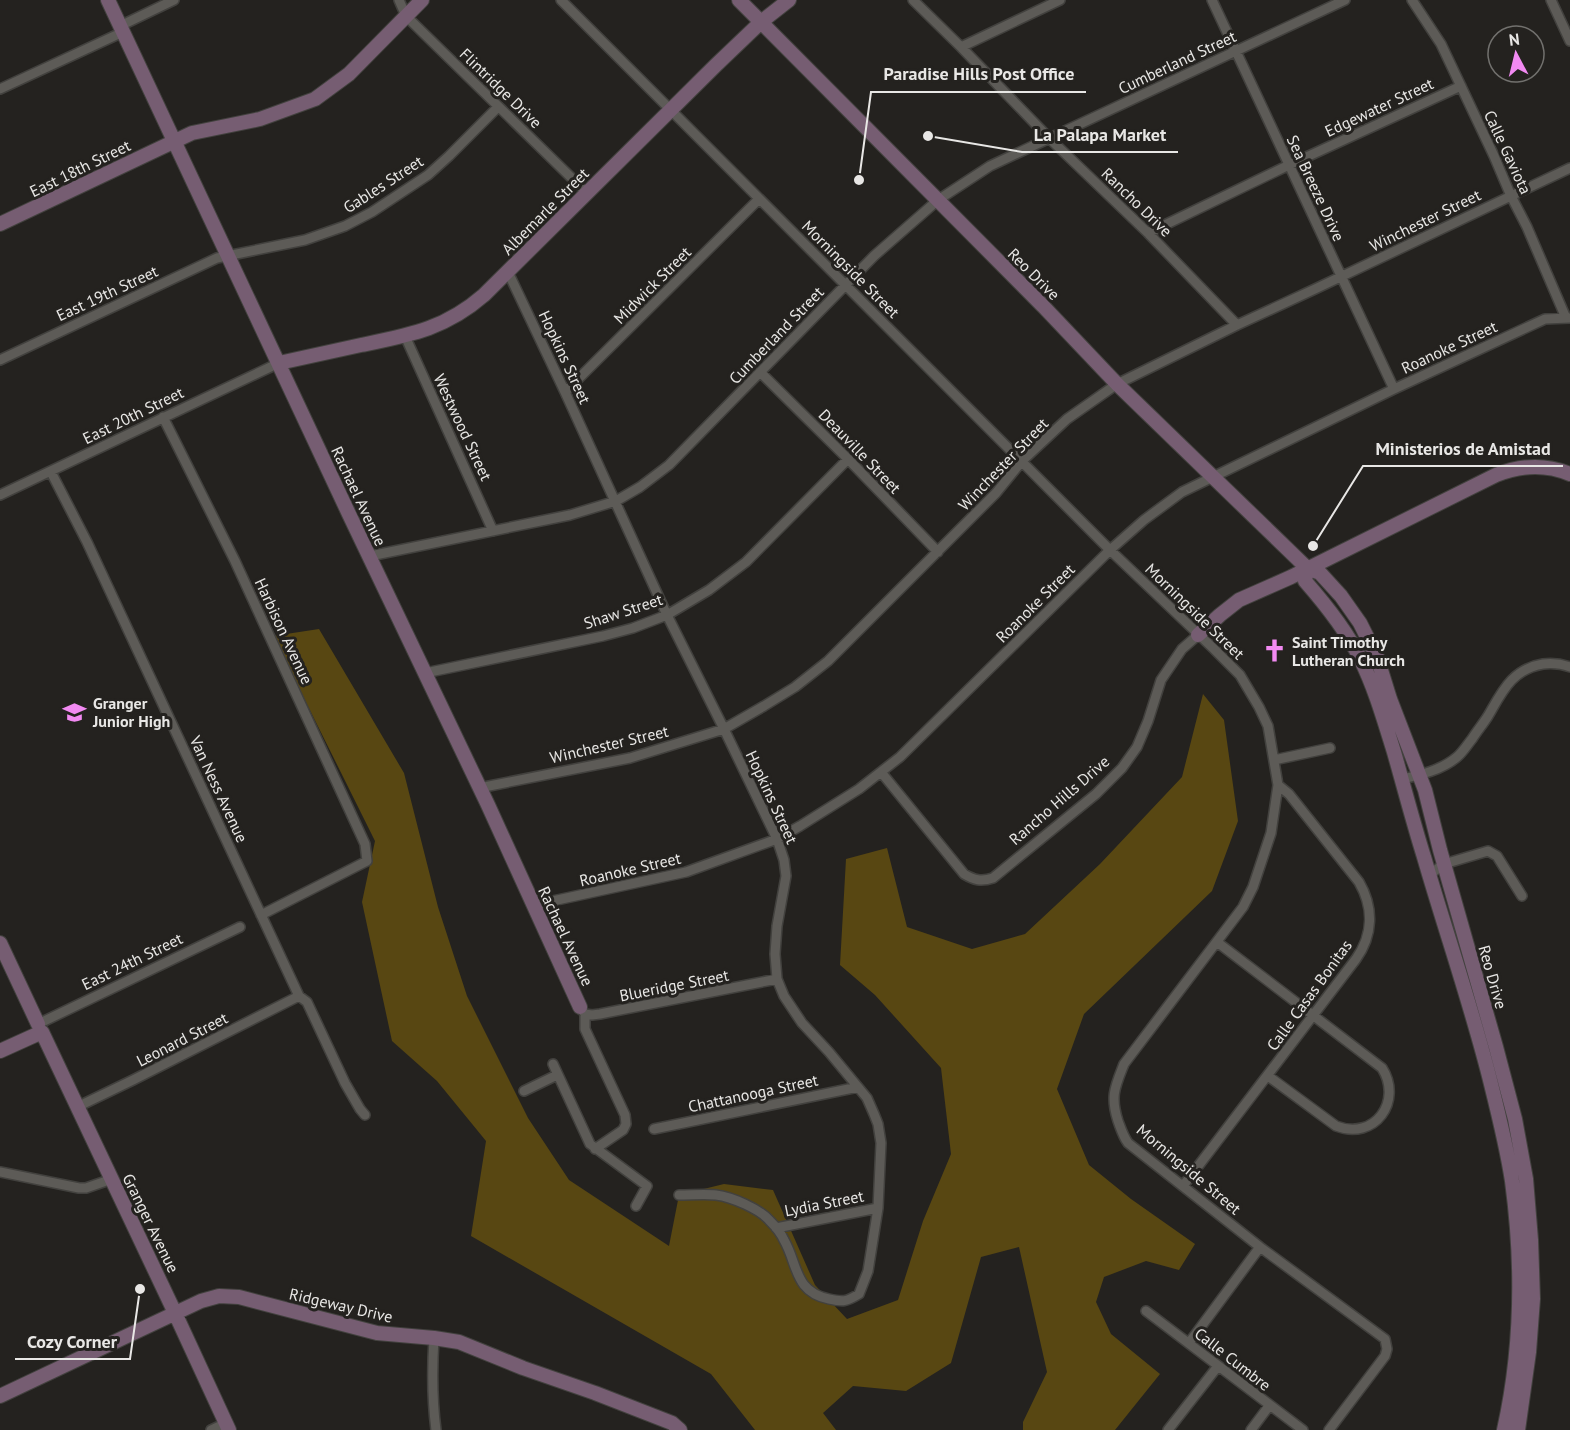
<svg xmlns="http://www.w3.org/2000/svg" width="1570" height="1430" font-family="'PT Sans',sans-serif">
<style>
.green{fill:#584712}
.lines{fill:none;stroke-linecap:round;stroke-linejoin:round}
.street-casing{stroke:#42413e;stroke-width:12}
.secondary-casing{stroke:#42413e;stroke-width:16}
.street{stroke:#5d5b57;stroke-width:9}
.secondary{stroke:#765d72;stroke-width:14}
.labels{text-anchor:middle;stroke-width:6;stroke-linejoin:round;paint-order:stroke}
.street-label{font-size:16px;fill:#e8e7e5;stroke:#24221f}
.poi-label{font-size:16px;font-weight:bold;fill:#e8e7e5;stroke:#24221f;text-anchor:start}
.leader{fill:none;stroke:#e8e7e5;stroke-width:2}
.callout-dot{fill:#e8e7e5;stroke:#24221f;stroke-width:2}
.callout-label{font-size:18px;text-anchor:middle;font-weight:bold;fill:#e8e7e5;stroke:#24221f;stroke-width:6;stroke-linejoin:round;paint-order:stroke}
</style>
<rect width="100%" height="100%" fill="#24221f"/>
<!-- green -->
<path class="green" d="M319,629l85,144 34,134 29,89 61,122 41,62 100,66 10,-51 45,-11 49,6 42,95 32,34 51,-19 25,-79 28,-67 -10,-86 -66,-73 -35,-30 6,-106 41,-11 20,79 65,22 53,-15 75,-70 82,-87 21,-83 21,26 14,101 -26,70 -128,123 -27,75 32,76 42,34 64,45 -16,26 -33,-9 -42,16 -8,25 15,32 49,40 -45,56h-92v-8l24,-50 -28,-125 -38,10 -30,106 -45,28 -53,-5 -30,27 13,17h-81l-44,-56 -240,-138 15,-95 -49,-60 -45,-40 -30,-139 13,-61 -102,-205z"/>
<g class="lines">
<defs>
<path id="street" d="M399,0l7,16 181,177
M561,0l549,550 104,99 26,26 19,32 9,19 10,59 -7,48 -18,54 -10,20 -119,157c-9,23 -14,32 -6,57 3,8 5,15 10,22l132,104 125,92 2,10 -2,7 -56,74
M913,0l48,47 88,91 99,95 89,92
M1212,0l182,389
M1412,0l29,44 53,112 17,40 16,31 39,91
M1551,0l19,41
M120,26l54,-26
M961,47l99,-47
M0,89l123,-57
M1148,233l141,-68 172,-79
M508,272l57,120 102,223 57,114 53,110 7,21 2,16 -9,50 -2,28 2,25 7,17 18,27 27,29 38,46 7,16 4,10 3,19 -3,65 -10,63 -9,23c-13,8 -16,8 -30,5 -35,-7 -31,-35 -45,-59 -3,-7 -9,-14 -14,-19 -10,-12 -38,-24 -54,-26 -11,-1 -25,0 -37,0
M405,336l88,195
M0,360l217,-102 88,-18 40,-14 27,-14 56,-37 21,-19 49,-49
M760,372l88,87 90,93
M565,392l194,-193
M163,417l72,144 130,283 2,17 -106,54
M51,472l36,70 212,454 8,6 38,81 15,26 5,6
M0,495l279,-132
M370,556l200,-41 46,-14 24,-14 29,-22 205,-209 64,-56 52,-34 355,-166
M425,673l178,-37 30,-8 34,-13 42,-25 37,-28 102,-103
M1274,760l56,-12
M881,772l83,102c10,6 17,8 29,4l103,-84 26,-26 15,-21 11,-26 13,-41 21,-31 16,-14
M1402,779c18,-4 40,-9 55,-22 6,-5 10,-12 15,-18 5,-8 11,-15 16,-23 14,-24 24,-47 55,-52 9,-1 19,0 27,3
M479,788l151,-30 94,-29 40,-23 31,-19 33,-26 168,-168 26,-32 45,-42 50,-35 120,-59 78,-36 255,-121
M1429,875l15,-11 44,-13 9,5 25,40
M534,905l152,-33 91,-33 23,-13 59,-37 41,-32 210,-207 34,-30 38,-28 212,-103 151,-70 25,-1
M1217,942l165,126c21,33 -7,73 -46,58l-68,-50
M580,1007l5,7 7,1 8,-1 177,-35
M585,1014v15l40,86 1,9 -3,6 -28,19
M41,1030l-3,-6 202,-97
M553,1064l37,80 57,42 -11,20
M524,1091l33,-16
M77,1107l56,-27 166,-84
M654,1129l204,-42
M0,1172l79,16h7l26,-9
M1183,1186l173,-227c17,-24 18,-51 3,-77l-70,-88 -11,-9
M776,1228l102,-20
M1146,1311l157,119
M434,1338c-2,31 -2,61 2,92
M1189,1343l71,-96
M211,1430l15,-7
M1168,1430l50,-64
M1251,1430l18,-24"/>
<path id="secondary" d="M108,0l240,512 140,293 92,202
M739,0l304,306 74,78 190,184 13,5 21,23 19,27 17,34 13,42 35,91 15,60 56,197 19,72 11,60 5,61 2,59 -4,53 -11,78
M0,224l192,-91 68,-14 55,-20 34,-25 73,-74
M279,363c27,-6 55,-12 82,-18 49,-10 84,-16 123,-50l232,-230 45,-43 28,-22
M1307,568l-2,13c21,24 41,49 55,77 15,30 24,62 34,94 10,35 19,70 30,105 22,76 48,150 67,227 8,32 16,64 21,97 11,82 10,168 -8,249
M1198,635l22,-20 19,-15 52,-23 205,-102c25,-10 50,-11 74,-1
M0,943l38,81
M0,1051l42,-19 133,281 54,117
M0,1396l201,-95 18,-5 20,1 138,36 57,5 25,4 64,26 72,25 77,30 8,7"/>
</defs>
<!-- street casing -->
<use href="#street" class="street-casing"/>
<!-- secondary casing -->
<use href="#secondary" class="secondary-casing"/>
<!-- street -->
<use href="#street" class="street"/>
<!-- secondary -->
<use href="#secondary" class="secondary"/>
</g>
<!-- icons -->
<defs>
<symbol id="church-bare" viewBox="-9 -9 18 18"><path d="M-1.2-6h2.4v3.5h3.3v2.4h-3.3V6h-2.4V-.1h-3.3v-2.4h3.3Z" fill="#f28af2" stroke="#24221f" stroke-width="2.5" paint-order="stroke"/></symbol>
<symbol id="school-bare" viewBox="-9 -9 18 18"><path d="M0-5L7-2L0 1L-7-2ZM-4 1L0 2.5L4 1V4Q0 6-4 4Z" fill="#f28af2" stroke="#24221f" stroke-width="2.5" paint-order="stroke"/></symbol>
</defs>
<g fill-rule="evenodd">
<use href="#church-bare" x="1258" y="634" width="33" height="33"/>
<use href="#school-bare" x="58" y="696" width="33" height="33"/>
</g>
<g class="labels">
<!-- street labels -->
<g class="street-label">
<text transform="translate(1177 62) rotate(-25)" y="6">Cumberland Street</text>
<text transform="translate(501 88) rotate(44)" y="6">Flintridge Drive</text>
<text transform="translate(1379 107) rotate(-25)" y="6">Edgewater Street</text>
<text transform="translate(1508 152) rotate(65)" y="6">Calle Gaviota</text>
<text transform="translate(80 168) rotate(-26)" y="6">East 18th Street</text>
<text transform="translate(383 184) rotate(-33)" y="6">Gables Street</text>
<text transform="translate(1316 188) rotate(65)" y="6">Sea Breeze Drive</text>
<text transform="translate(1137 202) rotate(44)" y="6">Rancho Drive</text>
<text transform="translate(545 211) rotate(-45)" y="6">Albemarle Street</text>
<text transform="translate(1425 220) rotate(-26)" y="6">Winchester Street</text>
<text transform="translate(851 269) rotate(45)" y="6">Morningside Street</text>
<text transform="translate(1034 274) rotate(45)" y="6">Reo Drive</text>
<text transform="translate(652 285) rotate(-45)" y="6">Midwick Street</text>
<text transform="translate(107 293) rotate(-25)" y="6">East 19th Street</text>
<text transform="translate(776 335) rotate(-46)" y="6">Cumberland Street</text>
<text transform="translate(1449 347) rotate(-25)" y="6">Roanoke Street</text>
<text transform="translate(565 357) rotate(65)" y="6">Hopkins Street</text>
<text transform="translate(133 415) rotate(-26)" y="6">East 20th Street</text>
<text transform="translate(463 427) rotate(65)" y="6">Westwood Street</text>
<text transform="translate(860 451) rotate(46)" y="6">Deauville Street</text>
<text transform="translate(1003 464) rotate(-46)" y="6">Winchester Street</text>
<text transform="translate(359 496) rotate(65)" y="6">Rachael Avenue</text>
<text transform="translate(1035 603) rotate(-45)" y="6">Roanoke Street</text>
<text transform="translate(623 611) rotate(-18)" y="6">Shaw Street</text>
<text transform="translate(1195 611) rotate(44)" y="6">Morningside Street</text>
<text transform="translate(284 631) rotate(65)" y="6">Harbison Avenue</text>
<text transform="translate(609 744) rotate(-13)" y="6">Winchester Street</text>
<text transform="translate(219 789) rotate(65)" y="6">Van Ness Avenue</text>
<text transform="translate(772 797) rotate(65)" y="6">Hopkins Street</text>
<text transform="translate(1059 800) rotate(-41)" y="6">Rancho Hills Drive</text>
<text transform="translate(630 869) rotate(-13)" y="6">Roanoke Street</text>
<text transform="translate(566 936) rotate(65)" y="6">Rachael Avenue</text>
<text transform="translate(132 961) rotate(-26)" y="6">East 24th Street</text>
<text transform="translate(1493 977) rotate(74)" y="6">Reo Drive</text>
<text transform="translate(674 985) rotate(-11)" y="6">Blueridge Street</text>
<text transform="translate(1309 995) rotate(-54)" y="6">Calle Casas Bonitas</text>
<text transform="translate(182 1039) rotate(-27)" y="6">Leonard Street</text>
<text transform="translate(753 1093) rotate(-12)" y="6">Chattanooga Street</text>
<text transform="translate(1189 1169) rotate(40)" y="6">Morningside Street</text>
<text transform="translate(824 1203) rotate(-11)" y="6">Lydia Street</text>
<text transform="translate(151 1223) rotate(64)" y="6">Granger Avenue</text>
<text transform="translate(341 1305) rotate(13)" y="6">Ridgeway Drive</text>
<text transform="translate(1233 1359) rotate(38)" y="6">Calle Cumbre</text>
</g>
<!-- poi labels -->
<g class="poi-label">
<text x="1292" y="648">Saint Timothy<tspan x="1292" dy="18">Lutheran Church</tspan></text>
<text x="93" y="709">Granger<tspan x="93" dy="18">Junior High</tspan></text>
</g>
</g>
<!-- callouts -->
<path class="leader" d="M859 180L871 92H1086M928 136L1022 152H1178M1313 546L1363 466H1563M140 1289L130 1359H15"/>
<g class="callout-dot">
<circle cx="859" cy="180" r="6"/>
<circle cx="928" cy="136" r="6"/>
<circle cx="1313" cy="546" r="6"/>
<circle cx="140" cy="1289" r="6"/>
</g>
<g class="callout-label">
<text x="979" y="80">Paradise Hills Post Office</text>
<text x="1100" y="141">La Palapa Market</text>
<text x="1463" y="455">Ministerios de Amistad</text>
<text x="72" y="1348">Cozy Corner</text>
</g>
<!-- north arrow -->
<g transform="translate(1516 54) rotate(353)"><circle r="28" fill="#24221f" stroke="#72716e" stroke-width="1.5"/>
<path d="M0-4.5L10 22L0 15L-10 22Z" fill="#f28af2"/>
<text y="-9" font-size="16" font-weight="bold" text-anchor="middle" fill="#e8e7e5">N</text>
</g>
</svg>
